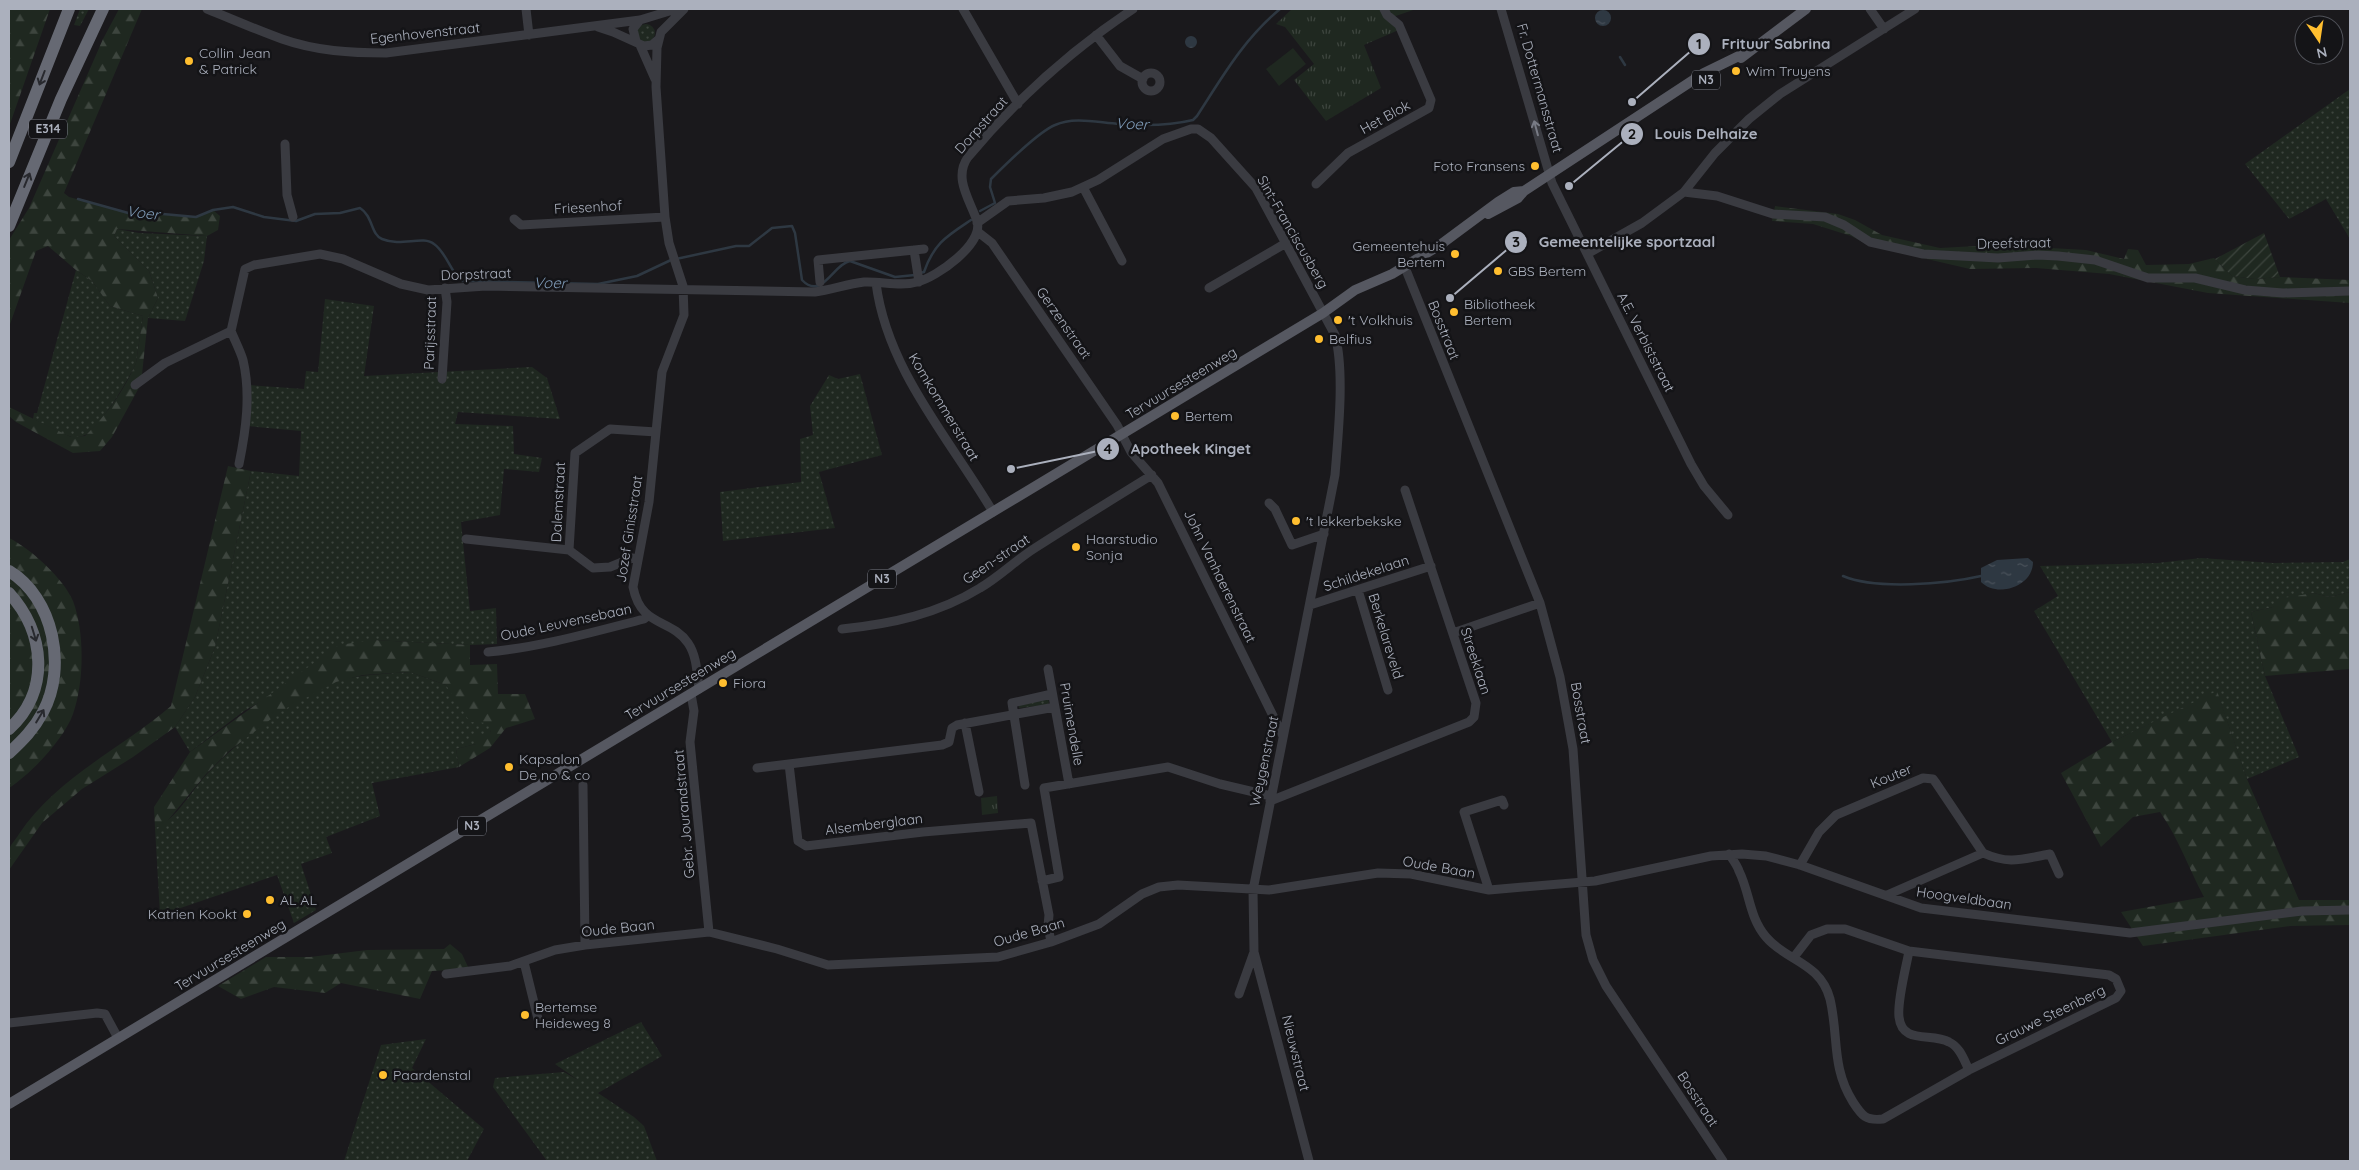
<svg xmlns="http://www.w3.org/2000/svg" width="2359" height="1170" font-family="Quicksand,sans-serif">
<style>
.grass{fill:url(#grass-dots)}
.forest{fill:url(#forest-firs)}
.park{fill:url(#park-tufts)}
.garden{fill:url(#garden-furrows)}
.pitch{fill:#1f2820}
.water{fill:url(#water-ripples)}
.lines{fill:none;stroke-linecap:round;stroke-linejoin:round}
.stream{stroke:#2e3842;stroke-width:2.5}
.minor{stroke:#3a3b41;stroke-width:9}
.major{stroke:#565861;stroke-width:10}
.highway{stroke:#666973;stroke-width:12}
.oneway{stroke:#28292e}
.oneway2{stroke:#787b85}
.poi-dot{fill:#ffbe2f;stroke:#141417;stroke-width:2}
.labels{text-anchor:middle;stroke-width:5;stroke-linejoin:round;paint-order:stroke}
.shield{fill:#141417;stroke:#7e818b;stroke-width:1}
.shield-label{font-size:12px;font-weight:bold;fill:#abb0bd}
.street-label{font-size:14px;fill:#abb0bd;stroke:#141417}
.poi-label{font-size:14px;fill:#abb0bd;stroke:#141417;text-anchor:start}
.water-label{font-size:15px;font-style:italic;fill:#809dba;stroke:#141417}
.leader{fill:none;stroke:#abb0bd;stroke-width:2}
.callout-dot{fill:#abb0bd;stroke:#141417;stroke-width:2}
.mark-label{font-size:15px;text-anchor:middle;font-weight:bold;fill:#111}
.callout-label{font-size:15px;text-anchor:middle;font-weight:bold;fill:#abb0bd;stroke:#141417;stroke-width:5;stroke-linejoin:round;paint-order:stroke}
</style>
<defs>
<pattern id="grass-dots" width="8" height="8" patternUnits="userSpaceOnUse" patternTransform="scale(1.25)"><rect width="8" height="8" fill="#1f2820"/><path d="M2 2h.1M6 6h.1" fill="none" stroke="#3d453e" stroke-width="1.8" stroke-linecap="round"/></pattern>
<pattern id="forest-firs" width="22" height="20" patternUnits="userSpaceOnUse" patternTransform="scale(1.25)"><rect width="22" height="20" fill="#1f2820"/><path d="M5 1l3.5 6h-7zM16 11l3.5 6h-7z" fill="#3d453e"/></pattern>
<pattern id="park-tufts" width="24" height="20" patternUnits="userSpaceOnUse" patternTransform="scale(1.25)"><rect width="24" height="20" fill="#1f2820"/><path d="M3 7l-1-3M5 7V3M7 7l1-3M15 17l-1-3M17 17v-4M19 17l1-3" fill="none" stroke="#3d453e"/></pattern>
<pattern id="garden-furrows" width="10" height="10" patternUnits="userSpaceOnUse" patternTransform="scale(1.25)"><rect width="10" height="10" fill="#1f2820"/><path d="M-1 1l2-2M0 10L10 0M9 11l2-2" fill="none" stroke="#3d453e"/></pattern>
<pattern id="water-ripples" width="26" height="14" patternUnits="userSpaceOnUse" patternTransform="scale(1.25)"><rect width="26" height="14" fill="#2e3842"/><path d="M2 4q2-2 4 0t4 0M15 11q2-2 4 0t4 0" fill="none" stroke="#4a525b"/></pattern>
</defs>
<rect width="100%" height="100%" fill="#1a191c"/>
<!-- grass -->
<path class="grass" d="M80,9h9l-9,17 -6,-1z
M637 33a9 9 0 1 1 18 0a9 9 0 1 1-18 0Z
M2350,89v150l-24,-40 -37,20 -44,-55z
M117,229l22,4 68,3 -3,25 -19,60 -37,-3 10,-20 -9,-27 -35,-35z
M76,270l16,11 18,25 33,10 -7,47c-8,18 -33,59 -49,71 -3,2 -11,4 -15,3 -5,-1 -32,-15 -39,-18l1,-6h3z
M325,299l49,7 -10,70 168,-9 15,11 13,41 -102,-7 -3,12 58,2 1,28 28,4 -3,14 -35,-3 -4,46 -39,7 9,89 26,-3 1,36 -27,1 -97,-5 -129,71 -54,41 -15,-25 20,-30 20,-50 36,-176 48,5 2,-45 -54,-5 1,-41 56,4 2,-18 12,1z
M860,374l22,81 -63,17 16,56 -112,13 -3,-49 81,-10 -1,-43 13,-4 -3,-29 19,-31 9,4z
M2201,558l72,5 70,-1 7,-3v33l-21,5 -15,-4 -41,14 -22,5 14,64 34,81 -52,22 -30,-87 -105,50 -78,-131 24,-15 -18,-30 118,-3z
M410,672l36,13 11,15 32,23 2,10 -15,11 -20,5 3,18 -87,16 8,33 -54,21 6,16 -31,11 15,46 -22,13 -17,-48 -117,40 -5,-87c22,-9 36,-37 52,-54 29,-31 90,-81 131,-93 23,-7 47,-7 72,-9z
M1048,698l1,5 -3,2 -27,3v-4z
M641,1022l21,34 -64,37 36,24 10,9 13,35h-110l-54,-74 2,-9 69,-6 14,8 -23,-16z
M426,1039l-14,29 72,61 -17,32h-123l37,-116z"/>
<!-- forest -->
<path class="forest" d="M9,9h41l-41,118z
M119,9h23l-78,184 5,4 70,19 13,-3 44,4 17,-7 7,6 -2,14 -11,6 -90,-7 -3,7 35,35 9,27 -10,20 -7,66 -29,53 -12,14 -27,2 -57,-31 -7,-6v-9l62,30 14,-1c21,-20 40,-47 51,-73l7,-47 -33,-10 -18,-25 -16,-11 -28,-24 -12,5 -27,76v-87l20,-32 74,-169z
M1775,206l63,8 17,6 27,15 58,13 54,-3 92,5 38,9 4,-10 10,1 8,15 43,-1 25,-6 18,18 23,3 25,-2 70,3v23l-142,-10 -99,-19 -73,-6 -66,1 -99,-23 -20,-10 -38,-12 -41,-3z
M228,466l23,5 -36,176 -20,50 -20,30 -42,30 -51,32 -40,34 -33,47c0,-6 -2,-14 0,-20 1,-5 7,-11 10,-16 37,-56 102,-85 152,-128z
M9,538c21,10 55,41 64,63 12,32 11,82 0,113 -9,25 -42,60 -64,74z
M2350,592v77l-85,7 -14,-64 22,-5 9,-9 32,-5 15,4z
M373,640l97,5v20l27,-1 1,30h27l10,25 -29,9 -16,20 -31,19 -3,-18 20,-5 -1,-8 16,-3 -3,-10 -18,-1 -24,-37 -36,-13 -47,3 -27,7 -53,28 -54,41 -23,23 -41,50 -10,4 -1,-21 36,-55 149,-107z
M2217,691l30,88 52,121h51v25l-60,1 -147,20 -22,-34 83,-15c-15,-28 -25,-58 -44,-85l-27,5 -32,30 -40,-74 51,-31z
M450,944l12,10 7,15 -37,2 -12,28 -79,-16 -16,10 -51,-6 -33,12 -23,-13 48,-29h44l57,-7 77,-1z"/>
<!-- park -->
<path class="park" d="M1292,9h124l-26,9 11,11 -37,16 17,43 -55,33 -32,-41 20,-16 -29,-37 -9,-3z
M997,796l1,17 -16,2 -1,-17z"/>
<!-- garden -->
<path class="garden" d="M2264,233l16,44 -25,2 -23,-3 -17,-17z"/>
<!-- pitch -->
<path class="pitch" d="M1293,48l13,16 -27,22 -13,-17z"/>
<!-- water -->
<path class="water" d="M1595 18a8 8 0 1 1 16 0a8 8 0 1 1-16 0Z
M1185 42a6 6 0 1 1 12 0a6 6 0 1 1-12 0Z
M2028,558l5,4c0,25 -36,36 -52,20v-14l16,-8z"/>
<g class="lines">
<!-- stream -->
<path class="stream" d="M1620,57l5,8
M78,199l61,17 13,-3 44,4 17,-7 20,-3 31,10 32,4 19,-7 25,-1 20,-5c13,8 11,27 22,31 19,8 41,-4 52,5 13,9 16,28 28,37l136,3 39,-8 34,-16
M980,211l15,-8 -5,-16 1,-8c14,-14 47,-47 64,-54 20,-9 44,-2 65,-1 25,2 48,2 73,-4l4,-4c26,-40 46,-76 83,-107
M676,259l60,-13h13l23,-18 20,-2 3,7 7,47c20,21 31,-16 48,-19l45,16 20,-2
M920,273l4,-1c10,-29 23,-36 47,-52
M1843,576c33,14 103,8 138,0"/>
<!-- minor -->
<path class="minor" d="M207,9c25,10 50,21 75,30 34,12 69,14 104,14l254,-33 36,-11
M526,9l3,26
M684,9l-23,23 -4,16 -1,39 9,130 4,26 14,43 1,29 -22,57 -13,130 -16,85c8,41 38,31 55,56 9,13 9,31 11,46
M963,9l55,95
M1501,9l51,174 139,281 13,22 24,29
M1870,9l14,20
M598,27l15,5 31,14 8,-1 7,-6
M1096,35l24,31 23,13
M636,41l-3,-12 7,-9
M640,45l15,34
M1142 82a9 9 0 1 1 18 0a9 9 0 1 1-18 0Z
M285,144l2,51 6,22
M1316,184l32,-31 81,-45 2,-8 -32,-75 -12,-10 -3,-6
M1083,187l39,74
M1684,192l33,4 56,18 52,3 19,8 26,17 53,12 75,4 39,-3 21,1 37,4 53,18h47l50,12 38,3 67,-2
M514,219l7,6 144,-8
M977,223l31,-22 36,-3 28,-6 26,-12 65,-41 28,-10h7l13,9 45,50 79,147c10,37 3,101 0,140l-82,415 1,62 -15,42
M978,232l14,11 125,182 14,27 27,31 125,253
M914,250l5,32
M1587,254l55,-31 42,-31 31,-39 34,-34 31,-25 135,-85
M1402,260l138,343 20,74 13,72 13,186 7,25 13,26 117,175
M820,282l-2,-22 106,-11
M876,283c11,87 74,156 117,229
M1209,288l77,-45
M231,331l14,-62 9,-4 66,-11 23,5 58,25 27,6 58,-4 329,6c16,-2 32,-8 49,-10 17,-1 36,5 53,0 20,-5 67,-38 60,-61 -7,-21 -24,-43 -9,-64 47,-56 105,-108 165,-148
M231,331c4,10 9,19 12,29 8,34 3,70 -4,104
M442,379l5,-77 -2,-14
M135,385l30,-22 66,-32
M1269,503l6,6 17,36 32,-11
M466,539l103,11 24,18 17,-1 22,-9 5,1
M569,550l6,-97 35,-24 46,3
M1358,590l30,100
M1310,605l121,-39
M842,629c49,-5 96,-15 138,-41 19,-11 36,-28 55,-40 39,-25 78,-49 117,-73
M1453,633l87,-30
M488,652c53,-5 105,-20 156,-33l4,-3
M1048,669l21,115
M691,694l3,17 -4,31 19,190
M965,723l14,69
M757,768l32,-4
M583,785l2,160
M1025,785l-13,-82 40,-9
M1270,801l199,-79 5,-5 2,-14 -71,-213
M1729,854c4,6 8,11 10,17 11,22 10,46 27,66 20,24 54,25 64,62 9,38 1,68 23,103 9,14 13,19 30,17l86,-49 147,-72 5,-7 -5,-12 -7,-4 -200,-24 -64,-22h-18l-16,6 -17,22
M1800,865l19,-33 17,-17 87,-37 10,1 3,4 47,70
M1042,881l17,-4 -15,-89 124,-21 52,17 51,12
M1489,890l-25,-78 38,-12 2,5
M1887,895l96,-42c27,12 39,6 67,1l9,20
M1051,942l-3,-16 1,-11 -18,-92 -108,9 -117,14 -8,-5 -9,-77 153,-19 7,-3 3,-14 5,-3 98,-18
M1909,951c-3,17 -12,50 -10,66 3,28 33,15 50,25 11,5 15,18 20,28
M1254,952l55,209
M524,962l15,61
M446,974l64,-8 45,-16 30,-5 124,-13 68,17 51,16 170,-8 53,-15 48,-18 43,-30 17,-7 19,-2 91,5 109,-17 33,1 78,16 106,-9 116,-25 31,-2 24,2 34,9 121,43 209,25 172,-22 48,-1
M9,1023l88,-10 8,1 13,24"/>
<!-- major -->
<path class="major" d="M1741,58l65,-49
M1488,214l30,-16 6,-7 180,-118 41,-20
M9,1104l1314,-791 32,-23 37,-16 48,-29 58,-43 16,-10 10,-1"/>
<!-- highway -->
<path class="highway" d="M9,162l60,-153
M9,226l52,-127 42,-90
M9,571c45,27 58,97 34,141 -9,17 -20,28 -34,41
M9,593c36,39 42,98 0,136"/>
</g>
<!-- one-way arrows -->
<defs><path id="oneway-shaft" d="M-6 0H5M1.5-3L5.5 0L1.5 3" fill="none" stroke-width="1.6" stroke-linecap="round" stroke-linejoin="round" transform="scale(1.25)"/></defs>
<g class="oneway">
<use href="#oneway-shaft" transform="translate(42 78) rotate(111)"/>
<use href="#oneway-shaft" transform="translate(27 180) rotate(-68)"/>
<use href="#oneway-shaft" transform="translate(34 634) rotate(73)"/>
<use href="#oneway-shaft" transform="translate(40 716) rotate(-59)"/>
</g>
<use class="oneway2" href="#oneway-shaft" transform="translate(1536 128) rotate(-105)"/>
<!-- markers -->
<g class="poi-dot">
<circle cx="189" cy="61" r="5"/>
<circle cx="1736" cy="71" r="5"/>
<circle cx="1535" cy="166" r="5"/>
<circle cx="1455" cy="254" r="5"/>
<circle cx="1498" cy="271" r="5"/>
<circle cx="1454" cy="312" r="5"/>
<circle cx="1338" cy="320" r="5"/>
<circle cx="1319" cy="339" r="5"/>
<circle cx="1175" cy="416" r="5"/>
<circle cx="1296" cy="521" r="5"/>
<circle cx="1076" cy="547" r="5"/>
<circle cx="723" cy="683" r="5"/>
<circle cx="509" cy="767" r="5"/>
<circle cx="270" cy="900" r="5"/>
<circle cx="247" cy="914" r="5"/>
<circle cx="525" cy="1015" r="5"/>
<circle cx="383" cy="1075" r="5"/>
</g>
<g class="labels">
<!-- shield labels -->
<g class="shield">
<rect x="1692" y="70.5" width="28" height="19" rx="4"/>
<rect x="29" y="119.5" width="38" height="19" rx="4"/>
<rect x="868" y="569.5" width="28" height="19" rx="4"/>
<rect x="458" y="816.5" width="28" height="19" rx="4"/>
</g>
<g class="shield-label">
<text x="1706" y="84">N3</text>
<text x="48" y="133">E314</text>
<text x="882" y="583">N3</text>
<text x="472" y="830">N3</text>
</g>
<!-- street labels -->
<g class="street-label">
<text transform="translate(425 33) rotate(-6)" y="5">Egenhovenstraat</text>
<text transform="translate(1540 88) rotate(74)" y="5">Fr. Dottermansstraat</text>
<text transform="translate(1385 117) rotate(-29)" y="5">Het Blok</text>
<text transform="translate(981 125) rotate(-48)" y="5">Dorpstraat</text>
<text transform="translate(588 207) rotate(-3)" y="5">Friesenhof</text>
<text transform="translate(1293 232) rotate(60)" y="5">Sint-Franciscusberg</text>
<text transform="translate(2014 243) rotate(-1)" y="5">Dreefstraat</text>
<text transform="translate(476 274) rotate(-2)" y="5">Dorpstraat</text>
<text transform="translate(1064 323) rotate(55)" y="5">Gerzenstraat</text>
<text transform="translate(1444 330) rotate(68)" y="5">Bosstraat</text>
<text transform="translate(430 333) rotate(-88)" y="5">Parijsstraat</text>
<text transform="translate(1646 342) rotate(63)" y="5">A.E. Verbiststraat</text>
<text transform="translate(1181 383) rotate(-31)" y="5">Tervuursesteenweg</text>
<text transform="translate(944 407) rotate(59)" y="5">Komkommerstraat</text>
<text transform="translate(558 502) rotate(-87)" y="5">Dalemstraat</text>
<text transform="translate(629 529) rotate(-81)" y="5">Jozef Ginisstraat</text>
<text transform="translate(996 559) rotate(-34)" y="5">Geen-straat</text>
<text transform="translate(1366 573) rotate(-18)" y="5">Schildekelaan</text>
<text transform="translate(1220 576) rotate(64)" y="5">John Vanhaerenstraat</text>
<text transform="translate(566 622) rotate(-12)" y="5">Oude Leuvensebaan</text>
<text transform="translate(1386 636) rotate(73)" y="5">Berkelareveld</text>
<text transform="translate(1476 661) rotate(72)" y="5">Streeklaan</text>
<text transform="translate(680 684) rotate(-31)" y="5">Tervuursesteenweg</text>
<text transform="translate(1581 713) rotate(80)" y="5">Bosstraat</text>
<text transform="translate(1072 724) rotate(80)" y="5">Pruimendelle</text>
<text transform="translate(1264 761) rotate(-78)" y="5">Weygenstraat</text>
<text transform="translate(1891 776) rotate(-22)" y="5">Kouter</text>
<text transform="translate(684 814) rotate(-95)" y="5">Gebr. Jourandstraat</text>
<text transform="translate(874 824) rotate(-7)" y="5">Alsemberglaan</text>
<text transform="translate(1439 867) rotate(10)" y="5">Oude Baan</text>
<text transform="translate(1964 898) rotate(8)" y="5">Hoogveldbaan</text>
<text transform="translate(618 928) rotate(-6)" y="5">Oude Baan</text>
<text transform="translate(1029 932) rotate(-16)" y="5">Oude Baan</text>
<text transform="translate(230 955) rotate(-31)" y="5">Tervuursesteenweg</text>
<text transform="translate(2050 1015) rotate(-26)" y="5">Grauwe Steenberg</text>
<text transform="translate(1296 1053) rotate(76)" y="5">Nieuwstraat</text>
<text transform="translate(1698 1099) rotate(57)" y="5">Bosstraat</text>
</g>
<!-- poi labels -->
<g class="poi-label">
<text x="199" y="58">Collin Jean<tspan x="199" dy="16">&amp; Patrick</tspan></text>
<text x="1746" y="76">Wim Truyens</text>
<text x="1525" y="171" text-anchor="end">Foto Fransens</text>
<text x="1445" y="251" text-anchor="end">Gemeentehuis<tspan x="1445" dy="16">Bertem</tspan></text>
<text x="1508" y="276">GBS Bertem</text>
<text x="1464" y="309">Bibliotheek<tspan x="1464" dy="16">Bertem</tspan></text>
<text x="1348" y="325">'t Volkhuis</text>
<text x="1329" y="344">Belfius</text>
<text x="1185" y="421">Bertem</text>
<text x="1306" y="526">'t lekkerbekske</text>
<text x="1086" y="544">Haarstudio<tspan x="1086" dy="16">Sonja</tspan></text>
<text x="733" y="688">Fiora</text>
<text x="519" y="764">Kapsalon<tspan x="519" dy="16">De no &amp; co</tspan></text>
<text x="280" y="905">AL AL</text>
<text x="237" y="919" text-anchor="end">Katrien Kookt</text>
<text x="535" y="1012">Bertemse<tspan x="535" dy="16">Heideweg 8</tspan></text>
<text x="393" y="1080">Paardenstal</text>
</g>
<!-- water labels -->
<g class="water-label">
<text transform="translate(1132 124) rotate(3)" y="5">Voer</text>
<text transform="translate(143 213) rotate(7)" y="5">Voer</text>
<text transform="translate(550 283) rotate(1)" y="5">Voer</text>
</g>
</g>
<!-- callouts -->
<path class="leader" d="M1632 102L1699 44M1569 186L1632 134M1450 298L1516 242M1011 469L1108 449"/>
<g class="callout-dot">
<circle cx="1632" cy="102" r="5"/>
<circle cx="1569" cy="186" r="5"/>
<circle cx="1450" cy="298" r="5"/>
<circle cx="1011" cy="469" r="5"/>
<circle cx="1699" cy="44" r="12"/>
<circle cx="1632" cy="134" r="12"/>
<circle cx="1516" cy="242" r="12"/>
<circle cx="1108" cy="449" r="12"/>
</g>
<g class="mark-label">
<text x="1699" y="49">1</text>
<text x="1632" y="139">2</text>
<text x="1516" y="247">3</text>
<text x="1108" y="454">4</text>
</g>
<g class="callout-label">
<text x="1776" y="49">Frituur Sabrina</text>
<text x="1706" y="139">Louis Delhaize</text>
<text x="1627" y="247">Gemeentelijke sportzaal</text>
<text x="1191" y="454">Apotheek Kinget</text>
</g>
<!-- border -->
<rect width="2359" height="1170" fill="none" stroke="#abb0bd" stroke-width="20"/>
<!-- north arrow -->
<g transform="translate(2319 40) rotate(167)"><circle r="24" fill="#141417" stroke="#505259"/>
<path d="M0-4L9 19L0 12L-9 19Z" fill="#ffbe2f"/>
<text y="-8" font-size="14" font-weight="bold" text-anchor="middle" fill="#abb0bd">N</text>
</g>
</svg>
